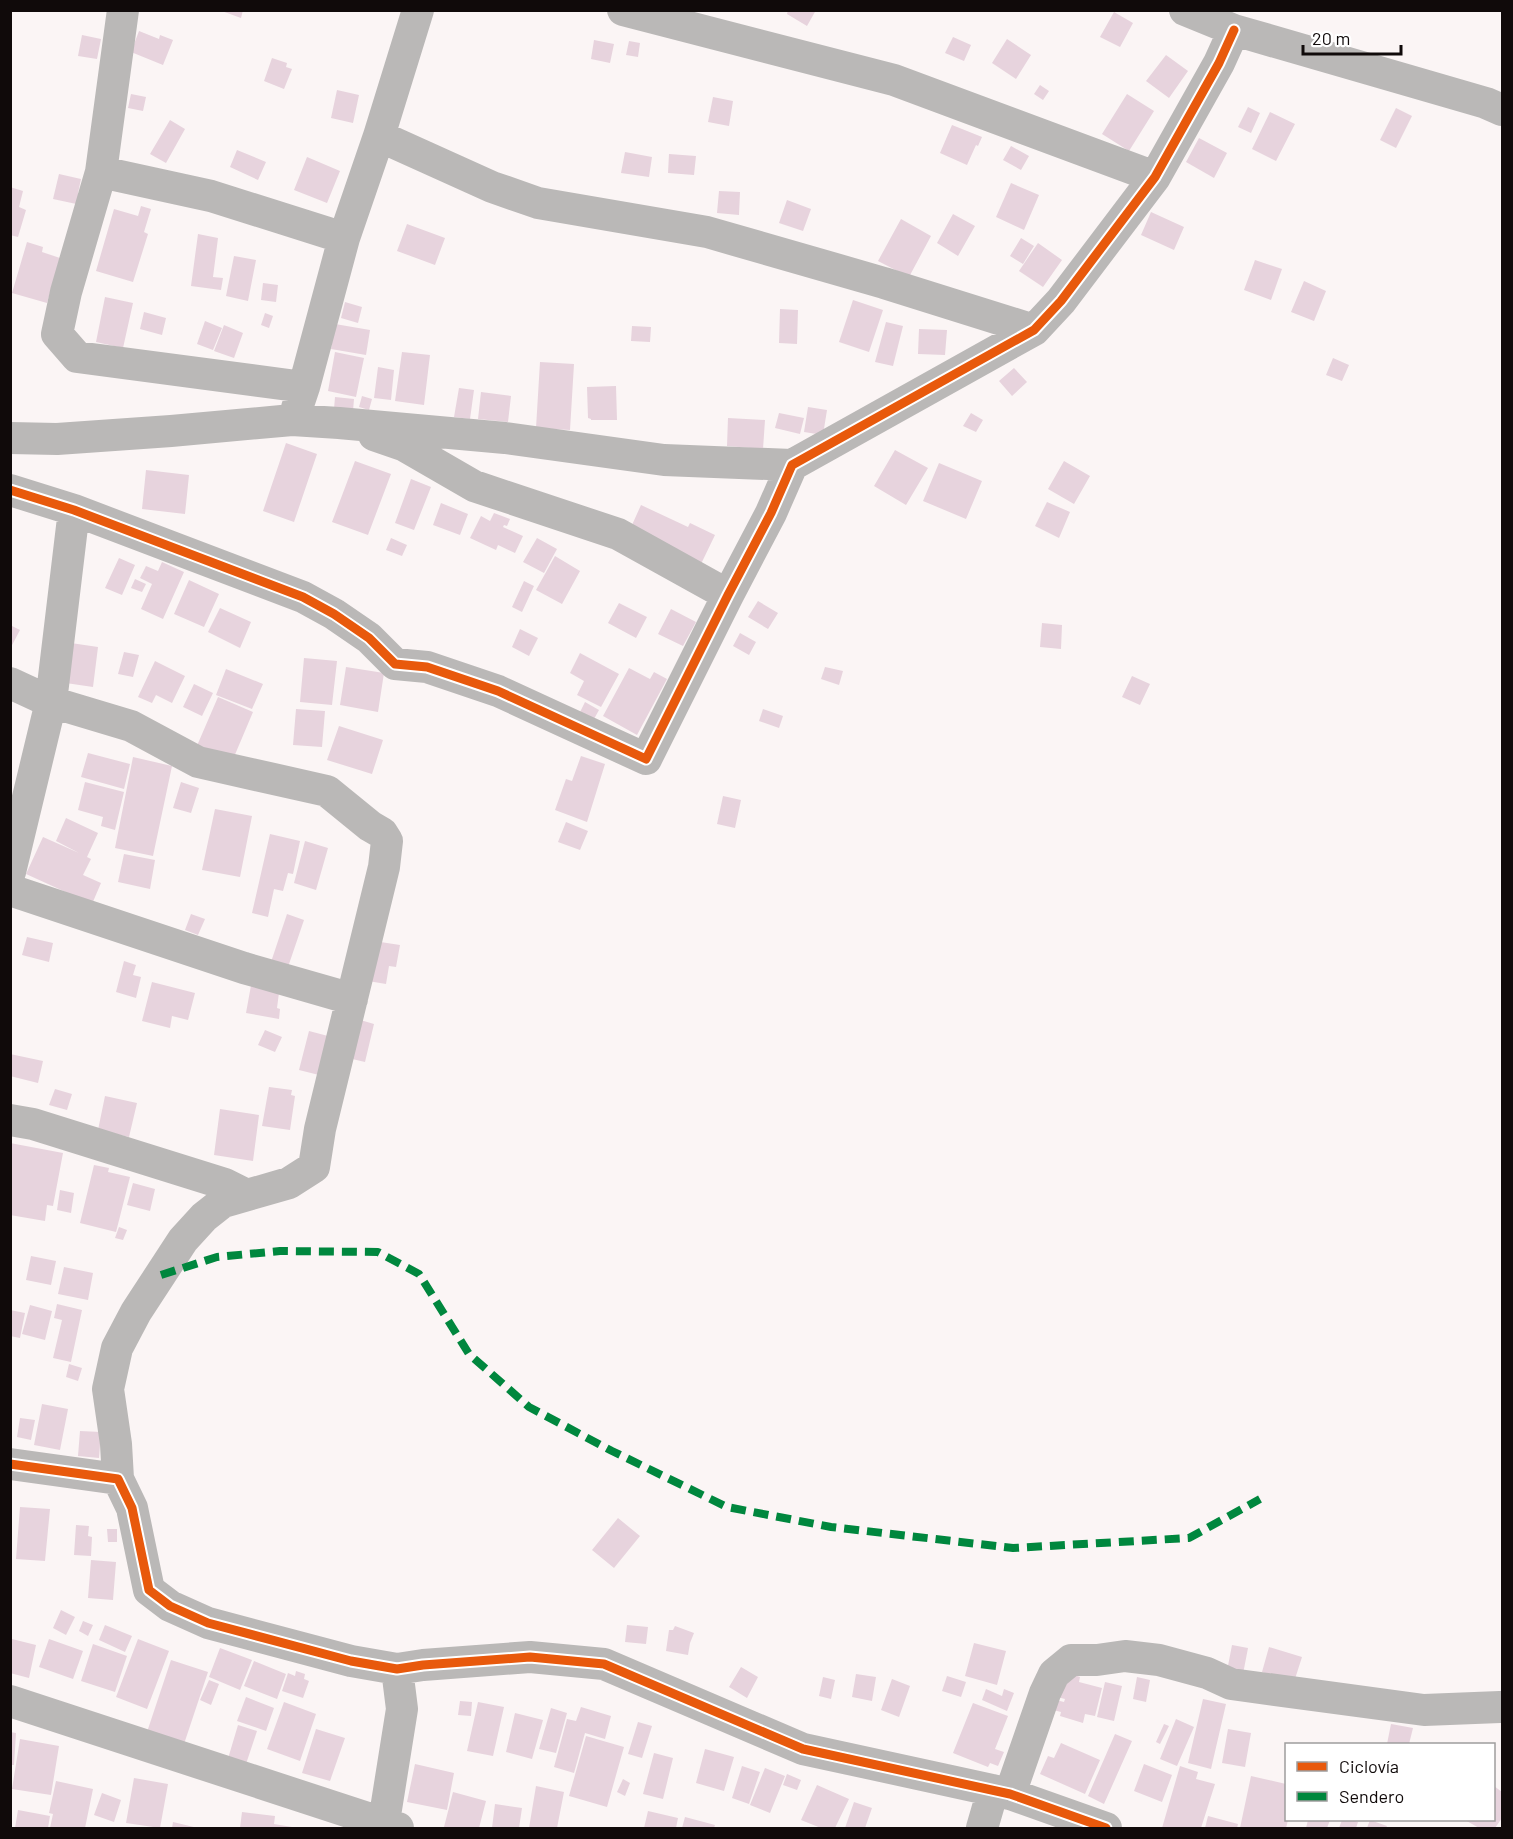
<svg xmlns="http://www.w3.org/2000/svg" width="1513" height="1839" font-family="Barlow,sans-serif">
<style>
.building{fill:#e7d3dd}
.lines{fill:none;stroke-linecap:round;stroke-linejoin:round}
.minor{stroke:#bab8b7;stroke-width:32}
.quiet{stroke:#00873e;stroke-width:8;stroke-dasharray:15 8;stroke-linecap:butt}
.cycleway-casing{stroke:#fff;stroke-width:13}
.cycleway{stroke:#e8590c;stroke-width:9}
</style>
<rect width="100%" height="100%" fill="#fbf5f5"/>
<!-- building -->
<path class="building" d="M219,10h24l-2,8z
M788,10h28l-9,16 -20,-12z
M1114,12l19,11 -13,24 -20,-10z
M139,31l20,8 1,-4 13,5 -10,25 -32,-13z
M82,35l19,4 -4,20 -19,-3z
M953,37l18,8 -7,16 -19,-8z
M1007,39l24,16 -15,24 -24,-16z
M594,40l20,4 -4,19 -19,-4z
M629,41l11,2 -2,14 -12,-2z
M1166,55l22,16 -19,27 -23,-17z
M272,58l15,5 -1,4 6,2 -8,20 -20,-8z
M1040,85l9,6 -6,9 -9,-6z
M337,90l22,5 -6,28 -22,-5z
M131,94l15,3 -3,14 -15,-3z
M1127,94l27,17 -25,40 -27,-17z
M713,97l20,4 -4,25 -21,-4z
M1248,107l12,6 -9,20 -13,-6z
M1396,108l16,8 -16,32 -16,-8z
M1270,112l25,12 -19,37 -24,-12z
M170,120l15,9 -19,34 -16,-9z
M952,125l30,12 -4,9 -2,-1 -9,20 -27,-12z
M1199,138l28,15 -13,25 -28,-16z
M1011,146l18,10 -8,14 -18,-10z
M237,150l29,12 -8,18 -28,-13z
M625,152l27,5 -3,20 -28,-4z
M669,154l27,2 -2,19 -26,-2z
M307,157l33,14 -13,32 -33,-13z
M59,174l22,5 -3,14 5,1 -2,11 -28,-6z
M1011,183l28,12 -15,35 -28,-13z
M10,187l13,4 -4,16 7,3 -8,27 -8,-2z
M719,191l21,1 -1,23 -22,-2z
M787,200l24,9 -8,22 -24,-8z
M141,206l10,3 -7,23 4,2 -15,48 -37,-11 18,-62 24,7z
M1151,212l33,15 -10,23 -33,-15z
M953,214l22,12 -17,30 -21,-13z
M901,219l30,17 -22,41 -31,-16z
M407,224l38,14 -10,27 -38,-14z
M198,234l20,4 -5,39 10,1 -2,12 -30,-4z
M1021,238l13,8 -11,18 -13,-8z
M27,242l16,5 -1,5 18,6 -13,45 -35,-10z
M1038,243l24,17 -19,27 -24,-16z
M234,256l22,4 -8,41 -22,-5z
M1255,260l27,9 -11,31 -27,-10z
M1304,281l22,10 -12,30 -23,-9z
M263,283l15,2 -2,17 -15,-2z
M105,297l28,6 -10,45 -27,-6z
M853,300l30,10 -14,42 -30,-10z
M345,302l17,5 -4,16 -17,-5z
M780,309l18,1 -1,34 -18,-1z
M144,312l22,6 -4,17 -22,-6z
M265,313l8,3 -4,12 -8,-3z
M205,321l17,7 -9,22 -16,-6z
M886,322l17,4 -10,40 -18,-4z
M335,324l35,6 -4,25 -35,-6z
M224,325l19,8 -9,25 -20,-7z
M632,326l19,1 -1,15 -19,-1z
M919,329l28,1 -2,25 -27,-1z
M335,352l29,6 -8,39 -28,-6z
M402,352l28,3 -6,50 -29,-4z
M1333,358l16,7 -7,16 -16,-6z
M540,362l34,2 -4,66 -34,-2z
M378,367l16,3 -3,30 -17,-2z
M1014,368l13,14 -15,14 -13,-15z
M616,386l1,34h-26v-1l-3,-1 -1,-31z
M459,388l15,2 -4,29 -16,-2z
M481,392l30,4 -3,26 -30,-3z
M362,396l10,3 -3,11 -10,-3z
M335,397l19,2 -1,12 -19,-2z
M808,407l19,3 -4,25 -19,-3z
M779,413l25,5 -4,16 -25,-6z
M971,413l12,7 -7,12 -13,-6z
M728,418l37,2 -2,29 -36,-3z
M286,443l31,11 -23,68 -31,-11z
M895,450l33,18 -22,37 -32,-19z
M355,461l36,13 -23,61 -36,-13z
M1064,461l26,15 -16,28 -26,-15z
M939,463l43,18 -16,38 -43,-18z
M146,470l43,5 -4,39 -43,-5z
M411,479l20,8 -17,43 -19,-7z
M1047,502l23,10 -11,26 -24,-12z
M441,503l27,11 -8,21 -27,-10z
M641,505l47,22 2,-4 25,12 -14,29 -69,-39z
M494,513l16,6 -3,7 -3,-1 -1,2 20,9 -8,17 -17,-8 -2,5 -26,-12 11,-22 9,5z
M391,538l16,7 -5,11 -16,-6z
M537,538l20,11 -13,24 -21,-11z
M555,556l25,15 -18,33 -26,-14z
M119,558l16,7 -13,30 -17,-7z
M162,562l22,10 -21,47 -22,-10 11,-25 -12,-6 6,-12 12,5z
M135,579l11,5 -4,8 -11,-4z
M189,580l30,14 -15,33 -30,-13z
M524,581l10,5 -12,26 -10,-5z
M758,601l20,12 -10,16 -20,-12z
M619,603l28,14 -11,21 -28,-15z
M220,608l31,14 -11,26 -32,-16z
M671,609l25,13 -13,24 -25,-12z
M1042,623l20,2 -1,24 -21,-2z
M10,625l10,5 -10,19z
M520,629l18,9 -9,18 -17,-9z
M740,633l16,9 -7,13 -16,-9z
M64,642l34,5 -5,40 -34,-5z
M124,652l15,3 -6,22 -15,-3z
M580,653l39,21 -18,33 -24,-12 7,-14 -14,-8z
M304,658l33,3 -5,44 -32,-3z
M155,661l30,15 -13,27 -16,-8 -4,8 -14,-6z
M346,667l38,6 -6,39 -38,-7z
M825,667l18,4 -4,14 -18,-6z
M629,668l21,11 4,-7 13,7 -30,56 -34,-19z
M226,669l37,15 -11,25 -36,-14z
M1132,676l18,8 -10,21 -18,-8z
M194,684l19,9 -11,23 -19,-9z
M218,697l35,15 -22,52 -35,-16z
M585,702l14,8 -5,9 -14,-7z
M296,709l29,2 -3,36 -29,-2z
M763,709l20,7 -4,12 -20,-7z
M339,726l44,14 -11,34 -45,-14z
M88,753l42,11 -6,25 -43,-12z
M581,756l24,8 -18,58 -32,-12 11,-31 6,2z
M133,757l39,9 -19,90 -38,-8z
M85,782l39,10 -9,38 -14,-4 2,-9 -25,-7z
M181,782l18,6 -8,25 -18,-5z
M723,796l18,4 -6,28 -18,-4z
M215,809l37,7 -12,61 -38,-7z
M66,818l32,15 -11,24 4,2 -8,16 18,8 -9,21 -66,-30 17,-37 36,16 -23,-12z
M566,822l22,9 -8,19 -22,-8z
M270,834l30,7 -7,33 -5,-1 -5,18 -9,-2 -6,28 -16,-4z
M305,841l23,7 -12,42 -22,-7z
M124,854l31,6 -5,29 -32,-7z
M191,914l14,5 -7,16 -13,-5z
M287,914l17,6 -16,47 -17,-5z
M27,937l26,6 -4,19 -27,-7z
M374,941l26,4 -4,22 -7,-1 -3,18 -18,-3z
M124,961l12,4 -3,10 8,2 -5,21 -20,-6z
M252,980l28,5 -3,23 3,1 -1,10 -33,-6z
M152,982l43,11 -7,27 -16,-4 -2,12 -28,-7z
M357,1019l17,5 -9,38 -17,-4z
M265,1030l17,7 -7,15 -17,-7z
M309,1031l19,5 -9,39 -20,-5z
M10,1054l33,7 -5,22 -28,-7z
M269,1087l23,3 -1,5 4,1 -5,34 -28,-4z
M55,1089l17,5 -5,16 -18,-5z
M105,1096l32,7 -8,34 -31,-7z
M220,1109l39,6 -6,46 -39,-6z
M10,1143l53,10 -10,53 -6,-1 -2,16 -35,-6z
M94,1165l15,3 -1,4 22,5 -14,55 -36,-9z
M133,1183l22,6 -5,22 -23,-6z
M60,1190l14,3 -3,20 -14,-3z
M119,1227l8,3 -4,10 -8,-2z
M31,1256l25,5 -5,24 -25,-5z
M64,1267l29,6 -5,27 -30,-6z
M57,1304l25,6 -11,52 -18,-4 9,-38 -8,-2z
M30,1305l22,6 -7,29 -23,-6z
M10,1310l15,3 -5,25 -10,-2z
M69,1364l13,4 -4,13 -12,-4z
M42,1404l26,5 -8,41 -26,-5z
M20,1418l15,2 -4,20 -14,-3z
M80,1431l21,1 -2,26 -21,-2z
M20,1507l30,2 -5,52 -29,-2z
M618,1518l22,18 -26,32 -22,-18z
M76,1525l13,1 -1,10 4,1 -1,19 -17,-1z
M107,1529h10v13h-9z
M91,1560l25,2 -3,38 -25,-2z
M61,1610l14,7 -9,18 -13,-7z
M83,1621l10,4 -5,11 -9,-5z
M105,1625l27,11 -7,16 -26,-12z
M627,1625l21,2 -2,17 -21,-2z
M675,1626l19,7 -4,10 -2,12 -22,-4 3,-21h4z
M12,1639l24,6 -7,33 -19,-5v-26z
M49,1639l34,12 -10,28 -34,-12z
M138,1639l31,12 -22,58 -31,-12z
M974,1643l32,8 -9,34 -32,-9z
M93,1644l34,12 -12,36 -34,-11z
M1232,1645l16,3 -5,26 -16,-3z
M1269,1647l33,10 -8,25 -32,-10z
M220,1648l32,12 -12,30 -31,-13z
M171,1660l37,12 -25,75 -37,-12z
M254,1661l32,13 -9,25 -33,-13z
M741,1667l17,10 -11,21 -18,-11z
M296,1671l9,3 -1,5 5,2 -6,17 -21,-7 6,-18 7,3z
M1069,1673l11,4 -1,5 23,6 -7,28 -10,-2 -2,9 -23,-7 1,-4 -8,-2 3,-10 8,2 1,-3 -8,-2z
M856,1674l20,3 -4,24 -20,-4z
M947,1676l19,6 -5,15 -19,-6z
M823,1677l12,3 -4,19 -12,-3z
M1137,1677l13,3 -4,22 -13,-3z
M892,1679l18,7 -11,31 -18,-7z
M209,1680l10,4 -8,21 -11,-5z
M1105,1682l17,4 -8,35 -17,-4z
M986,1689l16,7 2,-7 10,4 -7,18 -25,-11z
M246,1697l28,11 -8,23 -29,-10z
M1203,1699l23,5 -15,65 -23,-6z
M460,1701l12,1 -1,14 -13,-1z
M284,1702l32,12 -16,47 -33,-12z
M478,1702l26,5 -11,49 -26,-5z
M973,1703l35,13 -13,33 9,3 -6,14 -8,-3 -2,4 -35,-14z
M581,1707l30,9 -6,23 -20,-6 -11,40 -20,-6 13,-48 9,2z
M551,1708l16,5 -11,40 -17,-4z
M515,1713l28,7 -11,39 -26,-7z
M1176,1719l18,8 -17,39 -17,-7z
M638,1722l14,4 -10,32 -14,-4z
M1164,1724l5,2 -9,18 -4,-2z
M1391,1724l22,4 -4,16h-22z
M238,1725l19,6 -12,36 -18,-5z
M316,1729l29,9 -15,43 -28,-8z
M1228,1729l23,4 -6,34 -23,-4z
M10,1732l6,1 -2,32h-4z
M1115,1734l17,7 -28,63 -16,-8z
M586,1736l38,11 -17,60 -38,-11z
M20,1739l39,7 -8,49 -39,-6z
M1061,1743l39,17 -15,34 -45,-20 8,-18 6,2z
M705,1749l29,8 -10,34 -28,-8z
M654,1753l19,5 -10,41 -20,-5z
M415,1764l39,9 -7,37 -40,-8z
M1144,1764l28,11 -10,27 -28,-11z
M742,1766l18,6 -11,32 -17,-6z
M1180,1766l18,6 -2,7 19,5 -14,44h-39z
M765,1768l20,8 -15,37 -20,-8z
M787,1774l14,6 -4,10 -14,-5z
M1251,1776l35,8 2,36 -2,8h-46z
M134,1778l34,6 -8,44 -34,-5z
M623,1779l7,4 -5,13 -8,-4z
M56,1781l37,8 -8,39h-35l3,-14 -4,-1z
M817,1785l32,14 -14,29h-14l-20,-8z
M536,1786l28,6 -7,36h-28z
M1494,1786l8,6v26l-7,10h-16l-14,-8h29z
M453,1792l33,9 -7,27h-28l-7,-1z
M102,1793l19,7 -7,22 -20,-7z
M854,1802l18,6 -7,20h-20z
M495,1804l27,4 -3,20h-27z
M18,1810l32,6 -2,12h-33z
M648,1811l30,7 -2,10h-32z
M242,1812l33,4 -1,8 18,3 -1,1h-51z
M1208,1816l30,8 -1,4h-32z
M685,1817l30,8 -1,3h-32z
M1308,1820h22l-3,8h-21z
M1342,1820h10l6,2 -2,6h-17z
M1370,1820l17,6 -1,2h-19z
M173,1822l25,6h-26z"/>
<g class="lines">
<!-- minor -->
<path class="minor" d="M123,10l-22,162 -35,120 -9,42 20,23 227,30
M418,10l-39,126 113,51 46,16 169,29 177,51 150,47
M623,10l271,70 261,97
M1185,10l49,20 252,73 16,7
M101,172l110,24 133,42 -40,149 -7,21
M344,238l35,-102
M374,435l29,10 71,41 144,48 110,61
M10,438l47,1 114,-8 121,-11 47,3 166,15 159,22 128,5
M10,490l64,20 229,87 31,17 35,24 26,26 32,3 71,24 148,68 82,-164 43,-82 21,-48 242,-135 27,-29 94,-124 64,-114 15,-33
M10,683l41,19 80,24 67,36 129,29 43,35 12,7 5,8 -3,26 -64,262 -6,38 -25,16 -66,19 -19,15 -21,23 -47,72 -19,36 -9,41 8,55 2,35
M10,872l41,-170 23,-192
M10,890l234,78 108,31
M10,1120l23,4 192,60 22,11
M10,1464l108,15 14,29 17,82 21,16 38,17 143,38 46,8 26,-4 107,-8 74,7 199,85 207,45 96,34
M10,1701l388,127
M1010,1794l35,-101 9,-19 17,-14h26l28,-4 34,4 48,13 24,11 193,26 76,-3
M383,1828l19,-119 -5,-40
M982,1828l11,-38"/>
<!-- quiet -->
<path class="quiet" d="M161,1275l56,-18 63,-6 98,1 41,22 50,80 60,53 83,44 115,56 104,20 182,21 176,-10 71,-39"/>
<defs>
<path id="cycleway" d="M10,490l64,20 229,87 31,17 35,24 26,26 32,3 71,24 148,68 82,-164 43,-82 21,-48 242,-135 27,-29 94,-124 64,-114 15,-33
M10,1464l108,15 14,29 17,82 21,16 38,17 143,38 46,8 26,-4 107,-8 74,7 199,85 207,45 96,34"/>
</defs>
<!-- cycleway casing -->
<use href="#cycleway" class="cycleway-casing"/>
<!-- cycleway -->
<use href="#cycleway" class="cycleway"/>
</g>
<!-- border -->
<rect width="1513" height="1839" fill="none" stroke="#100a0a" stroke-width="24"/>
<!-- legend -->
<rect x="1285" y="1743" width="210" height="78" fill="#ffffff" stroke="#9f9d9d" stroke-width="1.5"/>
<rect x="1297" y="1762" width="30" height="9" fill="#e8590c" stroke="#9f9d9d" stroke-width="1.5"/>
<text x="1339" y="1773" font-size="18" fill="#100a0a">Ciclovía</text>
<rect x="1297" y="1792" width="30" height="9" fill="#00873e" stroke="#9f9d9d" stroke-width="1.5"/>
<text x="1339" y="1803" font-size="18" fill="#100a0a">Sendero</text>
<!-- scale -->
<path d="M1303 45v9h98v-9" fill="none" stroke="#100a0a" stroke-width="3"/>
<text x="1312" y="45" font-size="18" fill="#100a0a" stroke="#ffffff" stroke-width="4.5" paint-order="stroke">20 m</text>
</svg>
